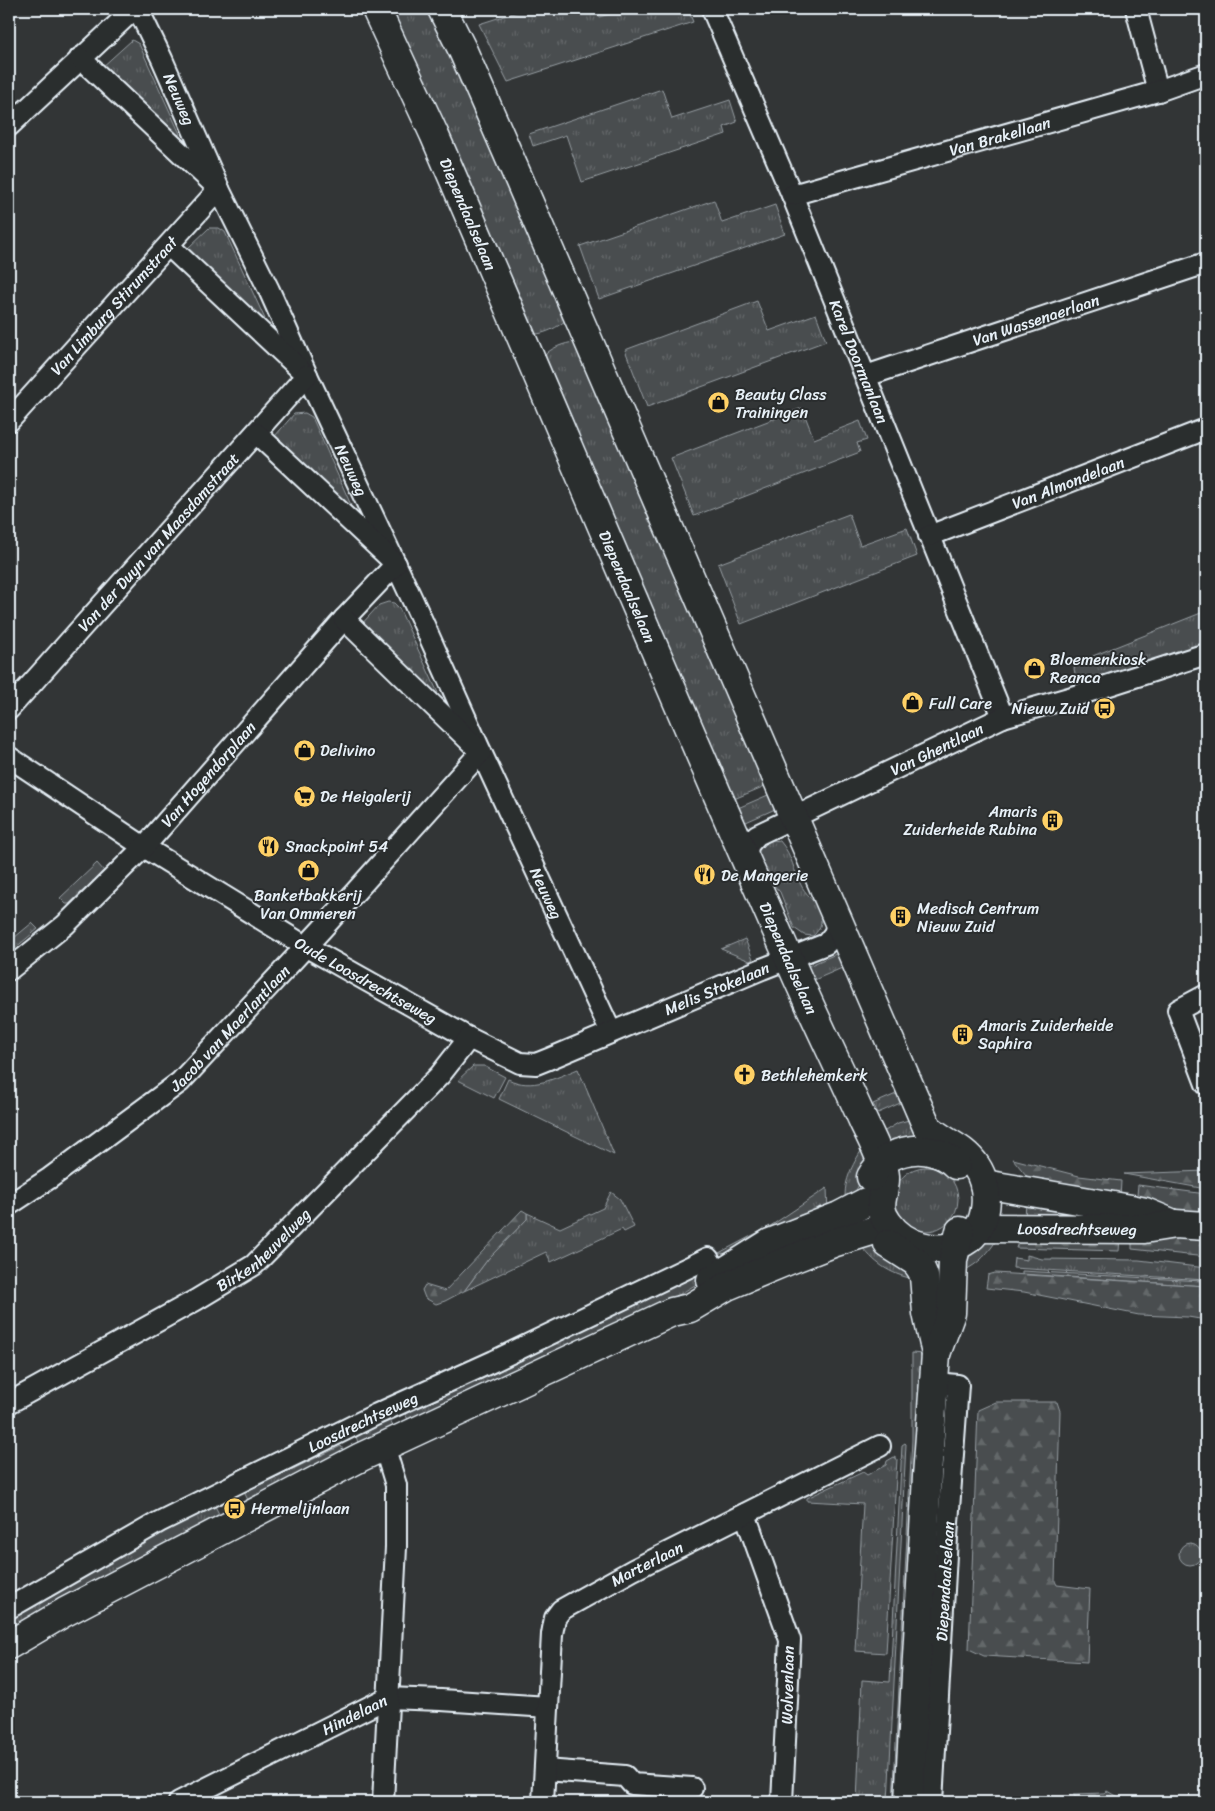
<svg xmlns="http://www.w3.org/2000/svg" width="1215" height="1811" font-family="Sriracha,sans-serif">
<style>
.grass{fill:url(#grass-tufts);stroke:#989fa4}
.forest{fill:url(#forest-firs);stroke:#989fa4}
.lines{fill:none;stroke-linecap:round;stroke-linejoin:round}
.street-casing{stroke:#e8f1f8;stroke-width:24}
.secondary-casing{stroke:#e8f1f8;stroke-width:31}
.primary-casing{stroke:#e8f1f8;stroke-width:31}
.street{stroke:#2a2d2e;stroke-width:20}
.secondary{stroke:#2a2d2e;stroke-width:28}
.primary{stroke:#2a2d2e;stroke-width:28}
.labels{text-anchor:middle;stroke-width:4;stroke-linejoin:round;paint-order:stroke}
.street-label{font-size:16px;fill:#e8f1f8;stroke:#2a2d2e}
.poi-label{font-size:16px;fill:#e8f1f8;stroke:#2a2d2e;text-anchor:start}
</style>
<defs>
<pattern id="grass-tufts" width="24" height="20" patternUnits="userSpaceOnUse" patternTransform="scale(1.25)"><rect width="24" height="20" fill="#494d4f"/><path d="M3 7l-1-3M5 7V3M7 7l1-3M15 17l-1-3M17 17v-4M19 17l1-3" fill="none" stroke="#636769"/></pattern>
<pattern id="forest-firs" width="22" height="20" patternUnits="userSpaceOnUse" patternTransform="scale(1.25)"><rect width="22" height="20" fill="#494d4f"/><path d="M5 1l3.5 6h-7zM16 11l3.5 6h-7z" fill="#636769"/></pattern>
</defs>
<rect width="100%" height="100%" fill="#323536"/>
<filter id="ink" filterUnits="userSpaceOnUse"><feTurbulence type="fractalNoise" baseFrequency=".02" numOctaves="2"/><feDisplacementMap in="SourceGraphic" scale="10" xChannelSelector="R" yChannelSelector="G"/><feConvolveMatrix kernelMatrix="1 2 1 2 8 2 1 2 1" color-interpolation-filters="sRGB"/></filter>
<g filter="url(#ink)">
<!-- grass -->
<path class="grass" d="M382,9h55l130,310c-8,8 -24,16 -34,15z
M526,9h69l4,8 28,-8h61l5,13 -185,60 -29,-58z
M132,40l7,4 41,90 -7,3 -72,-69z
M662,89l10,30 58,-19 7,22 -13,5 2,7 -144,48 -16,-47 -33,11 -4,-12z
M714,200l8,23 53,-18 10,29 -186,65 -19,-53z
M209,228h10l6,4 40,87 -5,3 -72,-70v-4z
M757,301l12,30 47,-17 10,27 -179,66 -22,-57z
M575,342l197,441 -45,19 -184,-445c7,-9 21,-14 32,-15z
M802,408l12,31 46,-18 7,19 -10,3 3,9 -166,64 -23,-58z
M305,413l7,4 39,88 -6,2 -69,-66 -1,-5 19,-22z
M849,514l11,31 47,-17 10,28 -176,68 -23,-60z
M388,602l6,1 5,5 39,85 -7,3 -71,-70 19,-21z
M1206,611v32l-124,42c-5,-7 -10,-13 -7,-22z
M775,792l7,14 -45,20 -6,-15z
M767,839l13,2c13,15 13,30 22,46 6,10 19,19 19,33 0,7 -3,11 -8,16l-9,-1 -10,-7 -14,-36 -18,-20 -5,-12 2,-13z
M97,863l7,8 -35,33h-3l-6,-6z
M32,923l6,6 -29,24v-11z
M745,939l8,20 -3,2 -29,-12z
M843,951l6,14 -44,19 -6,-14z
M473,1066h11l21,11 -11,21 -36,-18z
M578,1069l36,86 -115,-56 9,-20c24,12 47,-1 70,-10z
M903,1091l4,9 -29,13 -5,-9z
M916,1118l6,18 -33,13 -9,-15 18,-11z
M863,1148c8,19 -5,42 -17,56 -4,-20 6,-39 17,-56z
M894 1199a32 32 0 1 1 64 0a32 32 0 1 1-64 0Z
M827,1188l1,26 -88,41 -21,-2 53,-28z
M611,1192l9,7 14,28 -10,5 -2,-3 -71,33 -5,-10 -82,39 24,-32 39,-40v-6l33,15 43,-20z
M1026,1199l93,12 -2,14 -92,-5z
M998,1238c-9,14 -19,26 -35,33l6,-18 16,-14z
M859,1243l14,1 41,35c-25,-5 -40,-16 -55,-36z
M1027,1255l15,4 97,1 67,8v12l-193,-12 1,-10 13,2z
M696,1271l12,6 -36,22 -264,121 -3,-7z
M1022,1271l180,10 4,1v4l-184,-12z
M912,1353l10,1 -21,448h-8l19,-362z
M389,1419l5,9 -34,16 -2,-1 -2,-7z
M905,1443l1,1 -18,358h-31l5,-122 28,2 12,-237z
M341,1446l3,5 -94,53 -5,-10 2,-3z
M894,1457l3,2 -11,194 -31,-2 8,-147 -56,-3v-3l54,-25 2,-1 4,3 19,-10 1,-4z
M214,1504l7,14 -212,118v-20l95,-54z
M1179 1554a11 11 0 1 1 22 0a11 11 0 1 1-22 0Z"/>
<!-- forest -->
<path class="forest" d="M1013,1159l66,17 42,5 -1,18 -92,-13 -2,-11z
M1206,1171v18l-82,-15z
M1138,1185l68,9v20l-70,-9z
M522,1210l5,3v6l-39,40 -24,32 -19,10 -9,3 -11,-6 -3,-8 3,-5 20,6z
M1021,1233l99,6 -1,12 -103,-3z
M1132,1235l74,3v19l-74,-8z
M995,1273l211,13v34l-18,-3 -49,-2 -115,-23 -38,-4 2,-13z
M996,1402h61l3,9 -5,170 2,4 33,4 -3,73 -103,-6 -15,-7 9,-239z
M1107,1791l19,11h-47l-6,-8 31,-1z"/>
<g class="lines">
<defs>
<g id="street">
<path id="s1" d="M138,9l24,50 57,130 50,101 38,85 113,241 61,136 130,280"/>
<path id="s2" d="M712,9l80,186 211,522"/>
<path d="M1136,9l22,82"/>
<path d="M9,126l125,-117"/>
<path id="s3" d="M792,195l366,-104 48,-17"/>
<path d="M169,246l131,123"/>
<path id="s4" d="M866,376l340,-113"/>
<path id="s5" d="M9,421l210,-232 -139,-131"/>
<path id="s6" d="M929,536l277,-107"/>
<path id="s7" d="M9,709l298,-334"/>
<path id="s8" d="M9,757l135,90 161,99 164,92 51,25 16,1 15,-6 211,-89 64,-25 8,-10 4,-12"/>
<path id="s9" d="M745,857l4,-13 8,-9 246,-118 69,-20 134,-43"/>
<path id="s10" d="M9,970l56,-45 79,-78 200,-228 52,-55 -140,-131"/>
<path d="M1206,995l-28,15 28,74"/>
<path id="s11" d="M9,1205l41,-27 130,-96 142,-153 159,-177 -137,-133"/>
<path id="s12" d="M9,1403l187,-103 58,-35 186,-190 29,-37"/>
<path d="M745,1514l45,126 -8,162"/>
<path id="s13" d="M9,1608l150,-86 218,-108 117,-53 214,-103 18,27"/>
<path d="M545,1770l80,6 7,8 60,4"/>
<path id="s14" d="M179,1802l208,-104 54,2 107,7"/>
<path d="M383,1802l13,-255v-62l-12,-39"/>
<path id="s15" d="M543,1802l9,-168 3,-16 6,-8 72,-40 247,-124"/>
<path id="s16" d="M932,1802l15,-265 11,-152 -25,-2"/>
</g>
<g id="secondary">
<path d="M984,1184l147,25 14,3 24,10"/>
<path id="s17" d="M978,1228l166,1 31,-5 31,2"/>
<path d="M711,1280l59,-37 69,-27 27,-14"/>
<path d="M9,1645l56,-33 296,-155 311,-145 18,-4 37,-22 60,-25 46,-18 42,-13"/>
</g>
<g id="primary">
<path id="s18" d="M376,9l58,125c118,273 233,548 353,820 24,57 52,112 77,169 6,12 20,40 21,53 1,19 -11,29 3,47 16,23 50,33 76,19 26,-14 27,-54 12,-76 -13,-20 -33,-23 -49,-39l-409,-950 -55,-126 -21,-42"/>
<path d="M871,1177c16,-31 61,-36 85,-12"/>
<path d="M888,1244l28,18 5,7 3,7 3,37 9,41"/>
<path d="M909,1802l18,-326 9,-122 15,-41 2,-53 7,-29"/>
</g>
</defs>
<!-- street casing -->
<use href="#street" class="street-casing"/>
<!-- secondary casing -->
<use href="#secondary" class="secondary-casing"/>
<!-- primary casing -->
<use href="#primary" class="primary-casing"/>
<!-- street -->
<use href="#street" class="street"/>
<!-- secondary -->
<use href="#secondary" class="secondary"/>
<!-- primary -->
<use href="#primary" class="primary"/>
</g>
</g>
<!-- icons -->
<defs>
<symbol id="shop-disc" viewBox="-11 -11 22 22"><circle r="9.5" fill="#ffd166" stroke="#2a2d2e"/><path d="M-5-2.5h2.3a2.7 3.5 0 0 1 5.4 0H5L5.5 6h-11ZM-1.5-2.5h3a1.5 2.3 0 0 0-3 0Z" fill="#111"/></symbol>
<symbol id="bus-disc" viewBox="-11 -11 22 22"><circle r="9.5" fill="#ffd166" stroke="#2a2d2e"/><path d="M-5-6H5V4H4V6H2V4H-2V6H-4V4H-5ZM-3.5-4V0h7V-4ZM-3.5 1.2v1.5H-2V1.2ZM2 1.2v1.5H3.5V1.2Z" fill="#111"/></symbol>
<symbol id="supermarket-disc" viewBox="-11 -11 22 22"><circle r="9.5" fill="#ffd166" stroke="#2a2d2e"/><path d="M-6-5.5h2.5l.6 2H6L4.5 2H-2.5L-4.4-4H-6ZM-1.5 3.2a1.3 1.3 0 1 0 .1 0ZM3 3.2a1.3 1.3 0 1 0 .1 0Z" fill="#111"/></symbol>
<symbol id="building-disc" viewBox="-11 -11 22 22"><circle r="9.5" fill="#ffd166" stroke="#2a2d2e"/><path d="M-4-6H4V6H1V3H-1V6H-4ZM-2.5-4.3h1.7v1.8h-1.7ZM.8-4.3h1.7v1.8H.8ZM-2.5-1h1.7V.8h-1.7ZM.8-1h1.7V.8H.8Z" fill="#111"/></symbol>
<symbol id="restaurant-disc" viewBox="-11 -11 22 22"><circle r="9.5" fill="#ffd166" stroke="#2a2d2e"/><path d="M-5-6h1v4h1v-4h1v4h1v-4h1v5L-1.5 .5V6h-2V.5L-5-1ZM5-6V6H3V1.5H1.5Q1.5-4 5-6Z" fill="#111"/></symbol>
<symbol id="church-disc" viewBox="-11 -11 22 22"><circle r="9.5" fill="#ffd166" stroke="#2a2d2e"/><path d="M-1.2-6h2.4v3.5h3.3v2.4h-3.3V6h-2.4V-.1h-3.3v-2.4h3.3Z" fill="#111"/></symbol>
</defs>
<g fill-rule="evenodd">
<use href="#shop-disc" x="706" y="390" width="25" height="25"/>
<use href="#shop-disc" x="1022" y="656" width="25" height="25"/>
<use href="#shop-disc" x="900" y="690" width="25" height="25"/>
<use href="#bus-disc" x="1092" y="696" width="25" height="25"/>
<use href="#shop-disc" x="292" y="738" width="25" height="25"/>
<use href="#supermarket-disc" x="292" y="784" width="25" height="25"/>
<use href="#building-disc" x="1040" y="808" width="25" height="25"/>
<use href="#restaurant-disc" x="256" y="834" width="25" height="25"/>
<use href="#shop-disc" x="296" y="858" width="25" height="25"/>
<use href="#restaurant-disc" x="692" y="862" width="25" height="25"/>
<use href="#building-disc" x="888" y="904" width="25" height="25"/>
<use href="#building-disc" x="950" y="1022" width="25" height="25"/>
<use href="#church-disc" x="732" y="1062" width="25" height="25"/>
<use href="#bus-disc" x="222" y="1496" width="25" height="25"/>
</g>
<g class="labels">
<!-- street labels -->
<g class="street-label">
<text dy="6" stroke="none"><textPath href="#s1" startOffset="99">Neuweg</textPath></text>
<text dy="6" stroke="none"><textPath href="#s3" startOffset="216">Van Brakellaan</textPath></text>
<text dy="6" stroke="none"><textPath href="#s18" startOffset="225">Diependaalselaan</textPath></text>
<text dy="6" stroke="none"><textPath href="#s5" startOffset="156">Van Limburg Stirumstraat</textPath></text>
<text dy="6" stroke="none"><textPath href="#s4" startOffset="179">Van Wassenaerlaan</textPath></text>
<text dy="6" stroke="none"><textPath href="#s2" startOffset="382">Karel Doormanlaan</textPath></text>
<text dy="6" stroke="none"><textPath href="#s1" startOffset="508">Neuweg</textPath></text>
<text dy="6" stroke="none"><textPath href="#s6" startOffset="149">Van Almondelaan</textPath></text>
<text dy="6" stroke="none"><textPath href="#s7" startOffset="224">Van der Duyn van Maasdamstraat</textPath></text>
<text dy="6" stroke="none"><textPath href="#s18" startOffset="630">Diependaalselaan</textPath></text>
<text dy="6" stroke="none"><textPath href="#s9" startOffset="225">Van Ghentlaan</textPath></text>
<text dy="6" stroke="none"><textPath href="#s10" startOffset="280">Van Hogendorplaan</textPath></text>
<text dy="6" stroke="none"><textPath href="#s1" startOffset="974">Neuweg</textPath></text>
<text dy="6" stroke="none"><textPath href="#s18" startOffset="1035">Diependaalselaan</textPath></text>
<text dy="6" stroke="none"><textPath href="#s8" startOffset="421">Oude Loosdrechtseweg</textPath></text>
<text dy="6" stroke="none"><textPath href="#s8" startOffset="808">Melis Stokelaan</textPath></text>
<text dy="6" stroke="none"><textPath href="#s11" startOffset="284">Jacob van Maerlantlaan</textPath></text>
<text dy="6" stroke="none"><textPath href="#s17" startOffset="99">Loosdrechtseweg</textPath></text>
<text dy="6" stroke="none"><textPath href="#s12" startOffset="298">Birkenheuvelweg</textPath></text>
<text dy="6" stroke="none"><textPath href="#s13" startOffset="400">Loosdrechtseweg</textPath></text>
<text dy="6" stroke="none"><textPath href="#s15" startOffset="292">Marterlaan</textPath></text>
<text dy="6" stroke="none"><textPath href="#s16" startOffset="221">Diependaalselaan</textPath></text>
<text transform="translate(787 1685) rotate(-89)" y="6">Wolvenlaan</text>
<text dy="6" stroke="none"><textPath href="#s14" startOffset="196">Hindelaan</textPath></text>
</g>
<!-- poi labels -->
<g class="poi-label">
<text x="735" y="400">Beauty Class<tspan x="735" dy="18">Trainingen</tspan></text>
<text x="1050" y="665">Bloemenkiosk<tspan x="1050" dy="18">Reanca</tspan></text>
<text x="929" y="709">Full Care</text>
<text x="1089" y="714" text-anchor="end">Nieuw Zuid</text>
<text x="320" y="756">Delivino</text>
<text x="320" y="802">De Heigalerij</text>
<text x="1037" y="817" text-anchor="end">Amaris<tspan x="1037" dy="18">Zuiderheide Rubina</tspan></text>
<text x="285" y="852">Snackpoint 54</text>
<text x="721" y="881">De Mangerie</text>
<text x="308" y="901" text-anchor="middle">Banketbakkerij<tspan x="308" dy="18">Van Ommeren</tspan></text>
<text x="917" y="914">Medisch Centrum<tspan x="917" dy="18">Nieuw Zuid</tspan></text>
<text x="978" y="1031">Amaris Zuiderheide<tspan x="978" dy="18">Saphira</tspan></text>
<text x="761" y="1081">Bethlehemkerk</text>
<text x="251" y="1514">Hermelijnlaan</text>
</g>
</g>
<!-- margin -->
<rect width="1215" height="1811" fill="none" stroke="#2a2d2e" stroke-width="30"/>
<rect x="15" y="15" width="1185" height="1781" fill="none" stroke="#e8f1f8" stroke-width="2" filter="url(#ink)"/>
</svg>
